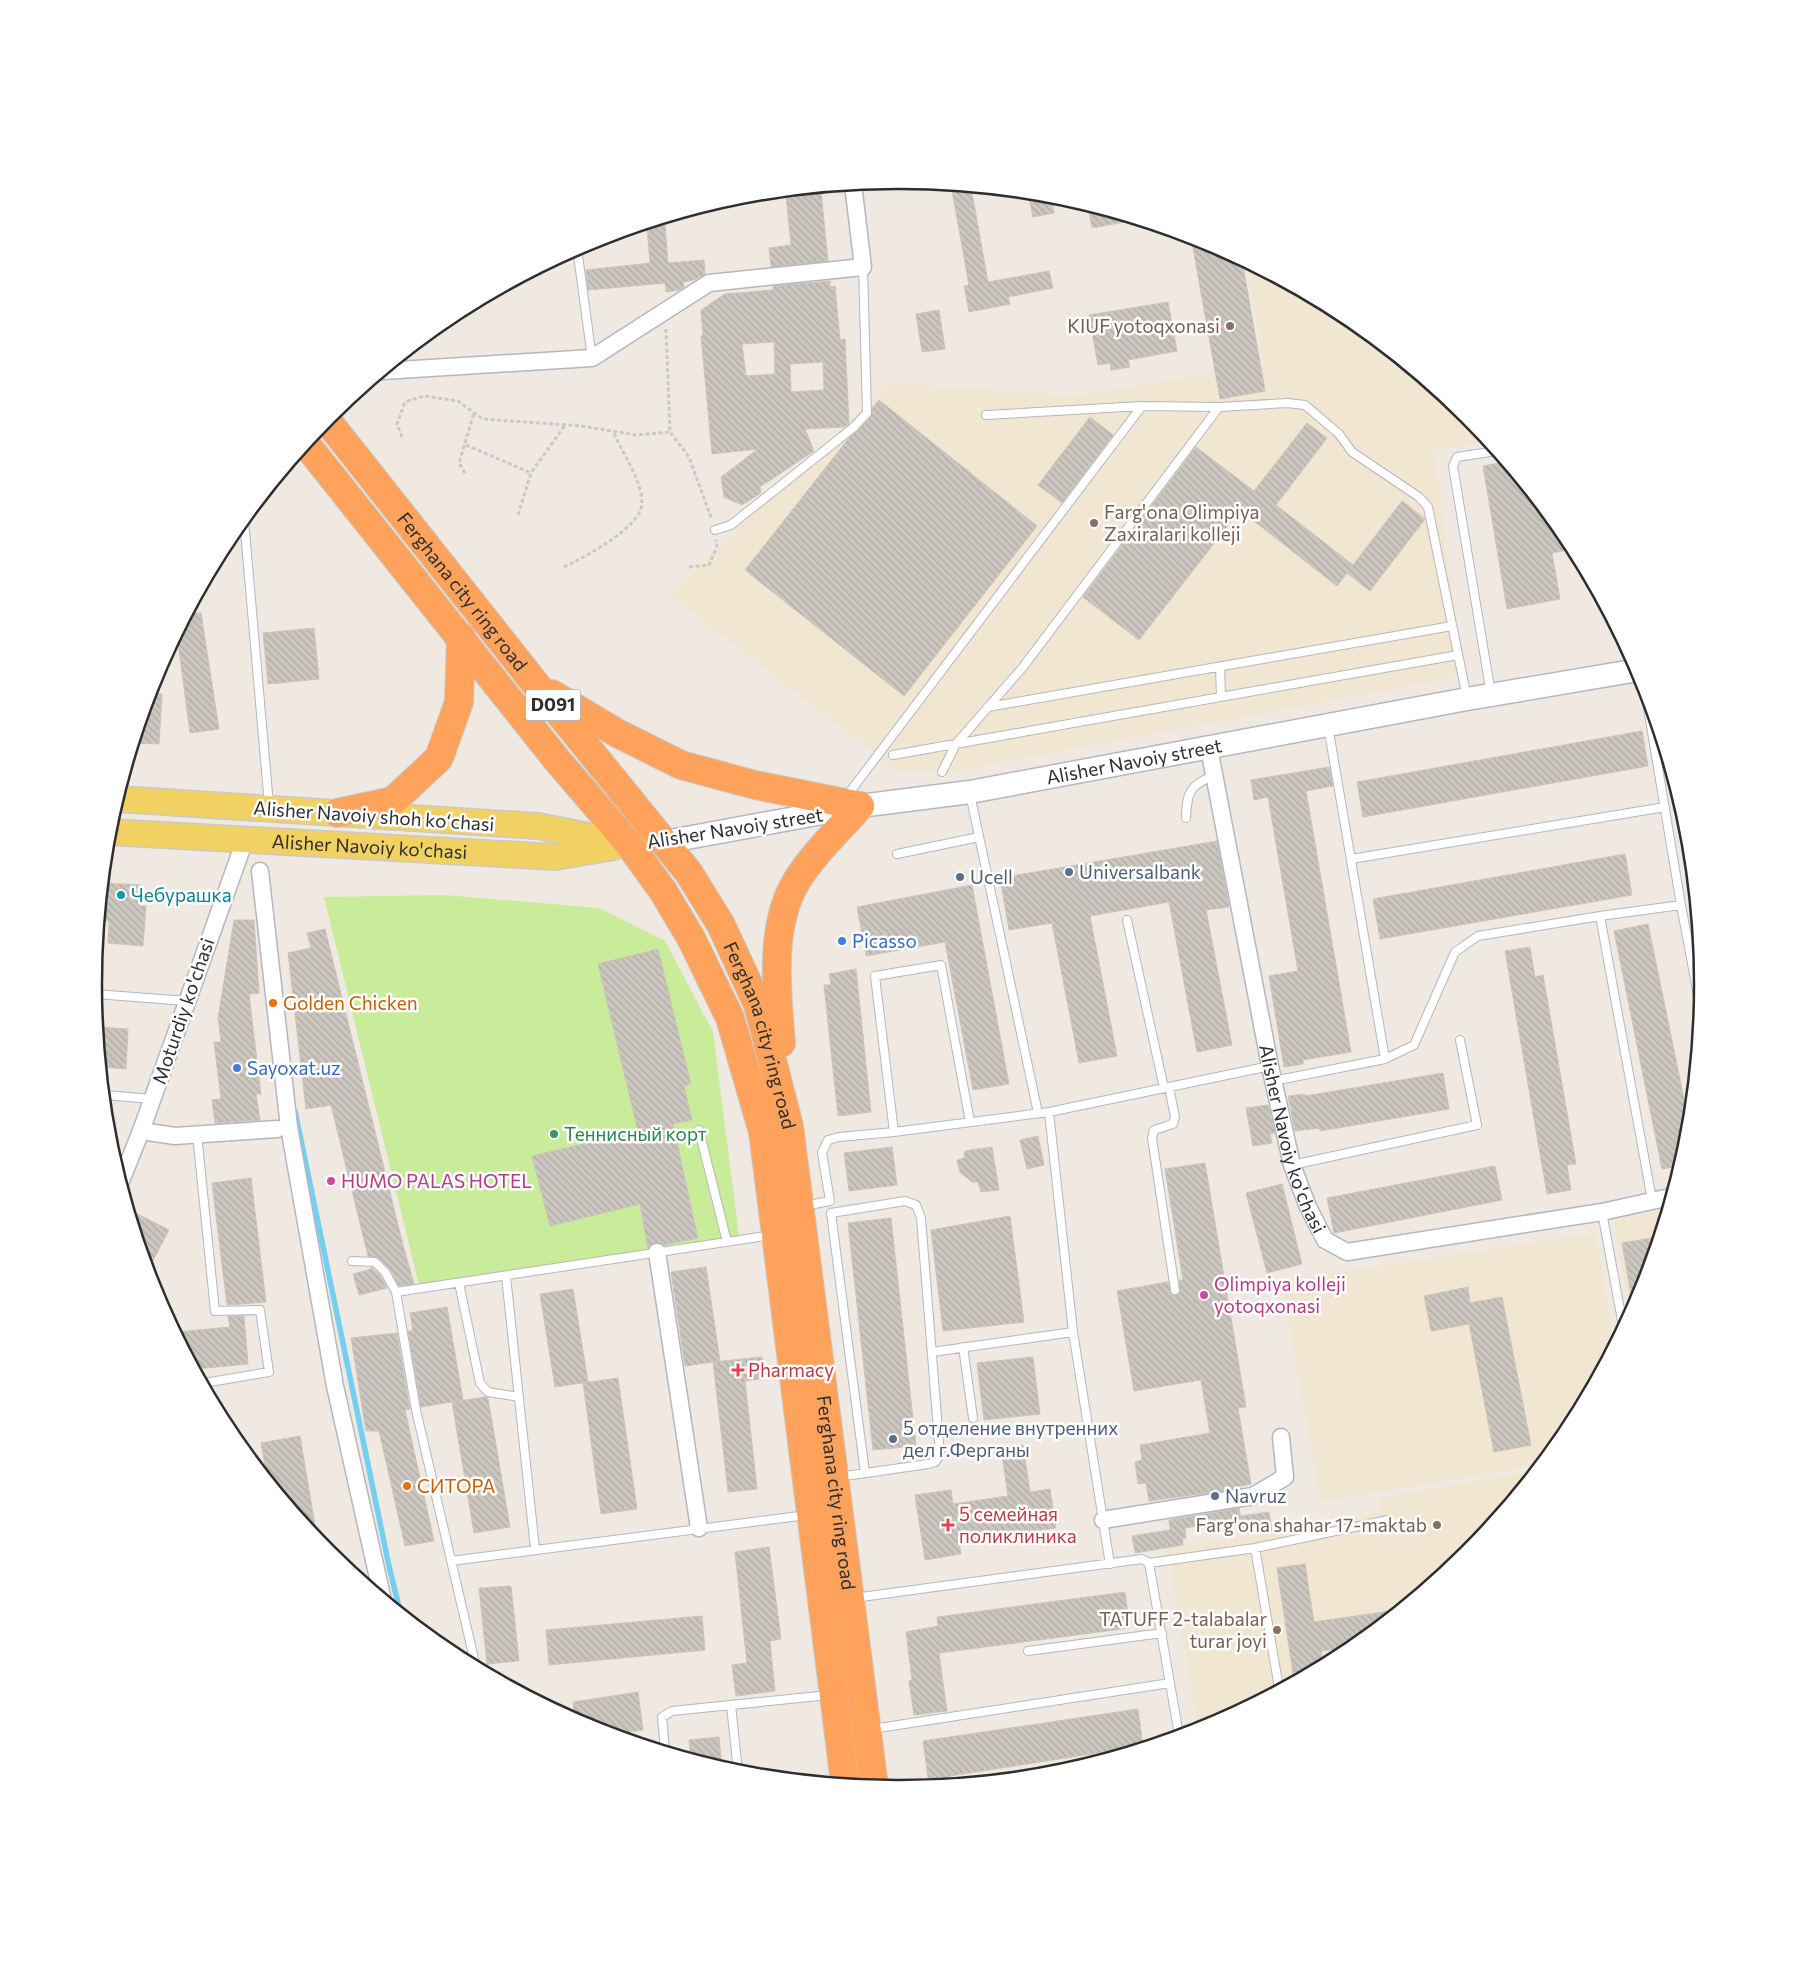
<svg xmlns="http://www.w3.org/2000/svg" width="1796" height="1968" font-family="Commissioner,sans-serif">
<style>
.education{fill:#f0e6d1}
.pitch{fill:#c9ec9a}
.lines{fill:none;stroke-linecap:round;stroke-linejoin:round}
.stream{stroke:#75cff0;stroke-width:5.5}
.building{fill:url(#building-back-hatch);stroke:#cbc5ba;fill-rule:evenodd}
.lane-casing{stroke:#b4b7c1;stroke-width:10}
.street-casing{stroke:#b4b7c1;stroke-width:19}
.secondary-casing{stroke:#b4b7c1;stroke-width:25}
.primary-casing{stroke:#c9c9c9;stroke-width:28}
.highway-casing{stroke:#c9c9c9;stroke-width:30}
.path{stroke:#c9c9c9;stroke-width:3;stroke-dasharray:4 2.5;stroke-linecap:butt}
.lane{stroke:#fff;stroke-width:8}
.street{stroke:#fff;stroke-width:16}
.secondary{stroke:#fff;stroke-width:22}
.primary{stroke:#f2d163;stroke-width:25}
.highway{stroke:#ffa35c;stroke-width:28}
.education-dot{fill:#8d6e63;stroke:#fff;stroke-width:2}
.service-dot{fill:#5c6f8a;stroke:#fff;stroke-width:2}
.culture-dot{fill:#0f9aa8;stroke:#fff;stroke-width:2}
.shop-dot{fill:#3f7fe0;stroke:#fff;stroke-width:2}
.food-dot{fill:#e8710a;stroke:#fff;stroke-width:2}
.leisure-dot{fill:#2e9e5b;stroke:#fff;stroke-width:2}
.hotel-dot{fill:#d1479c;stroke:#fff;stroke-width:2}
.health-dot{fill:#e0444e;stroke:#fff;stroke-width:2}
.labels{text-anchor:middle;stroke-width:5;stroke-linejoin:round;paint-order:stroke}
.shield{fill:#fff;stroke:#6d6d6d;stroke-width:1}
.shield-label{font-size:18px;font-weight:bold;fill:#2e2e2e}
.education-label{font-size:19px;fill:#785e54;stroke:#fff;text-anchor:end}
.street-label{font-size:19px;fill:#2e2e2e;stroke:#fff}
.service-label{font-size:19px;fill:#4e5e75;stroke:#fff;text-anchor:start}
.culture-label{font-size:19px;fill:#0d838f;stroke:#fff;text-anchor:start}
.shop-label{font-size:19px;fill:#366cbe;stroke:#fff;text-anchor:start}
.food-label{font-size:19px;fill:#c56008;stroke:#fff;text-anchor:start}
.leisure-label{font-size:19px;fill:#27864d;stroke:#fff;text-anchor:start}
.hotel-label{font-size:19px;fill:#b23c85;stroke:#fff;text-anchor:start}
.health-label{font-size:19px;fill:#be3a42;stroke:#fff;text-anchor:start}
.rim{fill:none;stroke:#2e2e2e;stroke-width:2.5}
</style>
<defs>
<pattern id="building-back-hatch" width="6" height="6" patternUnits="userSpaceOnUse" patternTransform="scale(1.25)"><rect width="6" height="6" fill="#cbc7bf"/><path d="M-1 5l2 2M0 0l6 6M5-1l2 2" fill="none" stroke="#afaba4"/></pattern>
</defs>
<rect width="100%" height="100%" fill="#efe9e1"/>
<!-- education -->
<path class="education" d="M1246,262l99,53 122,101 21,25 -54,10 29,225 -503,94h-64l-226,-175 218,-212 192,13 184,-32z
M1666,1210l-25,82 -11,21 -17,-93z
M1596,1233l18,110 -47,88 -28,34 -218,37 -40,-221z
M1535,1470l-69,83 -121,100 -147,76 -31,-180 215,-37 -2,-14z"/>
<!-- pitch -->
<path class="pitch" d="M444,895l155,13 66,33 48,91 26,204 -320,49 -95,-388z"/>
<g class="lines">
<!-- stream -->
<path class="stream" d="M295,1111l94,455 11,45"/>
</g>
<!-- building -->
<path class="building" d="M951,185l20,2 17,95 61,-11 4,17 -45,9 2,7 -41,8 -5,-26 5,-1z
M821,191l7,70 -57,6 -2,-19 22,-3 -5,-50z
M1028,193l23,2 3,18 -21,4z
M1088,205l47,15 -43,8z
M665,225l3,38 36,-3 1,14 -11,6 -11,2 1,5 -5,3 -13,2 -1,-9 -77,7 -2,-20 64,-7 -3,-36z
M1191,237l15,4 36,19 23,131 -45,8z
M830,281v6l5,-1 5,54 5,-1 4,85 -5,3 -39,2 9,22 -54,36 1,6 -19,12 -18,-8 -3,-20 37,-28 -46,5 -11,-118h2l-2,-26 24,-16 48,-4v-4zM774,342l1,32 -29,2 -4,-32zM823,362l1,28 -33,2 -1,-28z
M1168,302l9,49 -49,9 2,7 -19,3 -1,-7 -12,2 -9,-50z
M939,310l6,39 -23,3 -6,-38z
M879,400l158,126 -133,170 -159,-126 104,-132 22,-21 1,-9z
M1090,417l23,18 -51,68 -24,-18z
M1307,423l20,15 -51,67 77,60 49,-64 23,18 -55,72 -23,-18 -10,13 -97,-76 -101,130 -56,-43 113,-150 58,44z
M1505,462l62,75 6,12 -21,4 8,46 -53,10 -24,-143z
M189,613h12l18,116 -29,4 -13,-98z
M314,628l5,51 -51,5 -5,-51z
M150,693l12,1 -3,50 -24,-1z
M1642,731l6,35 -285,51 -6,-35z
M1329,767l4,19 -27,5 45,261 -48,8v4l-19,3 -15,-91 29,-5 -30,-174 -14,3 -3,-20z
M1217,841l12,66 -23,3 26,135 -35,7 -28,-150 -79,14 27,140 -38,7 -27,-140 -43,7 -9,-52z
M1625,854l7,41 -252,44 -7,-40z
M104,883l37,2 -2,21h7l-3,40 -35,-3 1,-22 -9,-1z
M972,885l37,199 -36,6 -28,-148 -79,14 -9,-49z
M234,920h20l5,73 -10,1 12,100h-5l4,26 -45,3 -3,-23 9,-1 -7,-57h7l-3,-24z
M1648,924l41,199 -2,18 -8,25 -17,3 -48,-238z
M325,929l78,316 11,39 -15,2 -9,-17 -11,-11 -11,-2 -37,-151 -25,4 -18,-156 23,-5 -4,-15z
M1530,947l5,30 8,-2 33,189 -9,1 4,25 -24,4 -42,-243z
M658,949l33,135 -7,2 8,34 -19,4 25,114 -34,7 -9,-3 -7,6 -8,-44 -90,22 -18,-70 106,-25 -40,-167z
M856,969l15,143 -33,4 -14,-131h7l-2,-11z
M98,1027l30,2 -2,40 -24,-2z
M1443,1073l6,36 -129,22 -1,-3 -24,3 -7,-35 17,-2v2z
M1268,1105l7,28 -5,1 2,9 -19,3 -7,-38z
M1038,1136l6,29 -17,4 -7,-29z
M892,1147l5,38 -48,6 -5,-38z
M992,1147l7,43 -18,2 -3,-10h-6l-12,-10 -3,-12 7,-2 1,-7z
M1205,1163l41,244 -8,1 13,76 -15,3v2l-87,12 -3,-18 -8,1 -3,-22 7,-2 -2,-15 70,-12 -9,-53 -67,11 -17,-100 51,-9 3,12 4,2 5,-4 -1,-12h4l-18,-111z
M1495,1166l7,34 -168,33 -7,-35z
M251,1178l15,124 -39,3 -15,-122z
M1282,1184l20,80 -35,9 -21,-80z
M130,1210l39,20 -21,40z
M1010,1216l14,106 -81,9 -12,-101z
M891,1218l25,228 -43,4 -25,-227z
M1658,1237l-17,55 -8,14 -11,-63z
M371,1267l9,8 7,13 -28,7 -6,-21 18,-5z
M706,1267l14,94 -35,5 -14,-94z
M1468,1287l2,16 32,-6 29,148 -37,7 -25,-128 -38,7 -7,-35z
M573,1289l15,93 -33,5 -15,-93z
M447,1307l16,93 -42,7 -13,-76h5l-3,-18z
M228,1316h16l4,48 -52,5 -19,-37 53,-5z
M397,1333l13,76 -5,1 29,131 -29,5 -26,-115h-13l-15,-93z
M762,1357l3,21 -20,3 12,108 -29,3 -15,-130z
M1033,1357l7,57 -56,6 -7,-57z
M618,1378l19,131 -36,5 -18,-131z
M485,1397l3,1 22,129 -36,6 -22,-131z
M300,1436l17,101 -50,-61 -6,-33z
M1023,1445l7,47 20,-3 6,39 -97,14 2,12 -36,6 -10,-65 36,-5 2,14 55,-8 -7,-48z
M1239,1508l2,11 -56,9 1,10h-4l1,7 -48,8 -3,-17 38,-6 -1,-10z
M1269,1512l3,18 -28,4 -3,-18z
M769,1547l12,92 -11,2 5,50 -39,5 -4,-31 15,-2 -12,-111z
M1305,1564l9,58 83,-12 -44,36 -32,5 2,13 -29,16 -17,-112z
M511,1586l8,75 -32,3 -8,-76z
M1125,1592l5,36 -191,25 8,58 -33,4 -5,-34 3,-1 -6,-48 32,-6 -1,-9z
M702,1616l3,34 -156,15 -3,-35z
M638,1692l5,38 -30,4 -23,-7 -15,-8 -2,-17z
M1138,1709l5,37 -193,30 1,7 -22,2 -6,-44z
M719,1737l3,30 -31,-10 -2,-17z"/>
<g class="lines">
<defs>
<path id="lane" d="M577,248l15,110
M986,415l156,-9 77,1 68,-4 18,2 34,29 13,18 67,45 9,10 39,191
M244,520l25,285
M715,530l16,-5 123,-98 13,-14 -4,-146
M1220,667l1,30
M1645,690l36,215
M1491,694l-38,-228 4,-9 39,-6
M988,707l464,-81
M1328,726l57,333
M893,755l565,-100
M942,772l14,-28 67,-77 196,-260
M970,794l68,319
M846,797l296,-391
M1186,818c1,-28 4,-31 29,-44
M897,854l82,-17
M1351,859l314,-52
M1127,920l37,168
M95,994l92,7
M1273,1081l112,-22 29,-14 41,-93 23,-16 122,-20
M1169,1087l6,30 -2,7 -19,6 -2,8 23,152
M105,1095l47,4
M1049,1112l24,220 37,232
M699,1130l28,112
M894,1132l-19,-156 66,-11 29,157
M197,1134l18,177 45,-1 9,62 -65,11
M1292,1165l185,-40 -17,-85
M1652,1200l-52,-284 81,-11 19,101
M804,1206l26,-5 -8,-48 6,-13 11,-3 55,-5 155,-20 221,-46
M1602,1212l21,114
M352,1261l23,1 10,10 11,20
M506,1276l29,273
M459,1283l21,100 8,9 31,5
M963,1347l10,71
M932,1352l141,-20
M840,1476l12,-1 76,-11 7,-2 5,-7 -19,-237 -5,-13 -11,-4 -74,12 34,260
M1255,1548l24,140
M451,1561l356,-46
M1149,1563l106,-15 133,-28
M854,1598l288,-39 7,4 30,172
M1028,1651l134,-18
M475,1663l-59,-253 -20,-118 376,-57
M731,1705l7,67
M872,1729l298,-46
M665,1750l-3,-33 10,-6 157,-16"/>
<g id="street">
<path d="M383,371l209,-13 117,-75 154,-16 -10,-83"/>
<path id="s1" d="M1209,748l61,318 22,99 16,42 17,33 22,12 255,-40 68,-15"/>
<path d="M260,871l29,256 46,259 47,210"/>
<path d="M141,1131l34,5 102,-7"/>
<path d="M121,1181l20,-50 104,-291"/>
<path d="M657,1252l42,276"/>
<path d="M1103,1520l150,-24 32,-19 -4,-40"/>
</g>
<g id="secondary">
<path id="s2" d="M665,842l195,-36 110,-14 497,-93 171,-29"/>
</g>
<g id="primary">
<path d="M118,799l420,27 91,18h11"/>
<path id="s3" d="M109,832l446,25 59,-10"/>
</g>
<g id="highway">
<path id="s4" d="M326,419l208,263 155,191 32,52 37,80 31,121 85,660"/>
<path d="M306,444l251,316 72,84 34,47 28,47 39,80 33,114 82,651"/>
<path d="M552,694l65,39 64,32 74,20 105,21"/>
<path d="M337,813l56,-12 46,-43 20,-56 2,-65"/>
<path d="M781,1043c-4,-50 -12,-116 15,-161 17,-28 42,-51 64,-76"/>
</g>
</defs>
<!-- lane casing -->
<use href="#lane" class="lane-casing"/>
<!-- street casing -->
<use href="#street" class="street-casing"/>
<!-- secondary casing -->
<use href="#secondary" class="secondary-casing"/>
<!-- primary casing -->
<use href="#primary" class="primary-casing"/>
<!-- highway casing -->
<use href="#highway" class="highway-casing"/>
<!-- path -->
<path class="path" d="M666,329l4,103 19,25 23,63
M402,437l-5,-13 8,-22 19,-6 34,5 25,18 99,7 54,9 34,-3
M466,445l65,28
M465,473l-6,-10 15,-50
M518,515l13,-42 34,-48
M564,567c19,-9 78,-40 78,-64 0,-23 -20,-50 -29,-72
M689,567l20,-2 8,-19 -1,-6"/>
<!-- lane -->
<use href="#lane" class="lane"/>
<!-- street -->
<use href="#street" class="street"/>
<!-- secondary -->
<use href="#secondary" class="secondary"/>
<!-- primary -->
<use href="#primary" class="primary"/>
<!-- highway -->
<use href="#highway" class="highway"/>
</g>
<!-- markers -->
<g class="education-dot">
<circle cx="1230" cy="326" r="5"/>
<circle cx="1094" cy="523" r="5"/>
<circle cx="1437" cy="1525" r="5"/>
<circle cx="1277" cy="1630" r="5"/>
</g>
<g class="service-dot">
<circle cx="1069" cy="872" r="5"/>
<circle cx="960" cy="877" r="5"/>
<circle cx="893" cy="1439" r="5"/>
<circle cx="1215" cy="1496" r="5"/>
</g>
<circle class="culture-dot" cx="121" cy="895" r="5"/>
<g class="shop-dot">
<circle cx="842" cy="941" r="5"/>
<circle cx="237" cy="1068" r="5"/>
</g>
<g class="food-dot">
<circle cx="273" cy="1003" r="5"/>
<circle cx="407" cy="1486" r="5"/>
</g>
<circle class="leisure-dot" cx="554" cy="1134" r="5"/>
<g class="hotel-dot">
<circle cx="331" cy="1181" r="5"/>
<circle cx="1204" cy="1295" r="5"/>
</g>
<g class="health-dot">
<path d="M735.5 1362.5h5v5h5v5h-5v5h-5v-5h-5v-5h5z"/>
<path d="M945.5 1517.5h5v5h5v5h-5v5h-5v-5h-5v-5h5z"/>
</g>
<g class="labels">
<!-- shield labels -->
<rect class="shield" x="525.5" y="689.5" width="55" height="31" rx="4"/>
<g class="shield-label">
<text x="553" y="711">D091</text>
</g>
<!-- education labels -->
<g class="education-label">
<text x="1220" y="333">KIUF yotoqxonasi</text>
<text x="1104" y="519" text-anchor="start">Farg'ona Olimpiya<tspan x="1104" dy="22">Zaxiralari kolleji</tspan></text>
<text x="1427" y="1532">Farg'ona shahar 17-maktab</text>
<text x="1267" y="1626">TATUFF 2-talabalar<tspan x="1267" dy="22">turar joyi</tspan></text>
</g>
<!-- street labels -->
<g class="street-label">
<text dy="7" stroke="none"><textPath href="#s4" startOffset="220">Ferghana city ring road</textPath></text>
<text dy="7" stroke="none"><textPath href="#s2" startOffset="476">Alisher Navoiy street</textPath></text>
<text transform="translate(374 816) rotate(4)" y="7">Alisher Navoiy shoh koʻchasi</text>
<text transform="translate(735 828) rotate(-9)" y="7">Alisher Navoiy street</text>
<text dy="7" stroke="none"><textPath href="#s3" startOffset="261">Alisher Navoiy ko'chasi</textPath></text>
<text transform="translate(183 1011) rotate(-71)" y="7">Moturdiy ko'chasi</text>
<text dy="7" stroke="none"><textPath href="#s4" startOffset="760">Ferghana city ring road</textPath></text>
<text dy="7" stroke="none"><textPath href="#s1" startOffset="400">Alisher Navoiy ko'chasi</textPath></text>
<text dy="7" stroke="none"><textPath href="#s4" startOffset="1225">Ferghana city ring road</textPath></text>
</g>
<!-- service labels -->
<g class="service-label">
<text x="1079" y="879">Universalbank</text>
<text x="970" y="884">Ucell</text>
<text x="903" y="1435">5 отделение внутренних<tspan x="903" dy="22">дел г.Ферганы</tspan></text>
<text x="1225" y="1503">Navruz</text>
</g>
<!-- culture labels -->
<g class="culture-label">
<text x="131" y="902">Чебурашка</text>
</g>
<!-- shop labels -->
<g class="shop-label">
<text x="852" y="948">Picasso</text>
<text x="247" y="1075">Sayoxat.uz</text>
</g>
<!-- food labels -->
<g class="food-label">
<text x="283" y="1010">Golden Chicken</text>
<text x="417" y="1493">СИТОРА</text>
</g>
<!-- leisure labels -->
<g class="leisure-label">
<text x="564" y="1141">Теннисный корт</text>
</g>
<!-- hotel labels -->
<g class="hotel-label">
<text x="341" y="1188">HUMO PALAS HOTEL</text>
<text x="1214" y="1291">Olimpiya kolleji<tspan x="1214" dy="22">yotoqxonasi</tspan></text>
</g>
<!-- health labels -->
<g class="health-label">
<text x="748" y="1377">Pharmacy</text>
<text x="959" y="1521">5 семейная<tspan x="959" dy="22">поликлиника</tspan></text>
</g>
</g>
<!-- crop -->
<path d="M0 0H1796V1968H0ZM897 189H899A795 795 0 0 1 1694 984V985A795 795 0 0 1 899 1780H897A795 795 0 0 1 102 985V984A795 795 0 0 1 897 189Z" fill="#fff" fill-rule="evenodd"/>
<path class="rim" d="M897 189H899A795 795 0 0 1 1694 984V985A795 795 0 0 1 899 1780H897A795 795 0 0 1 102 985V984A795 795 0 0 1 897 189Z"/>
</svg>
